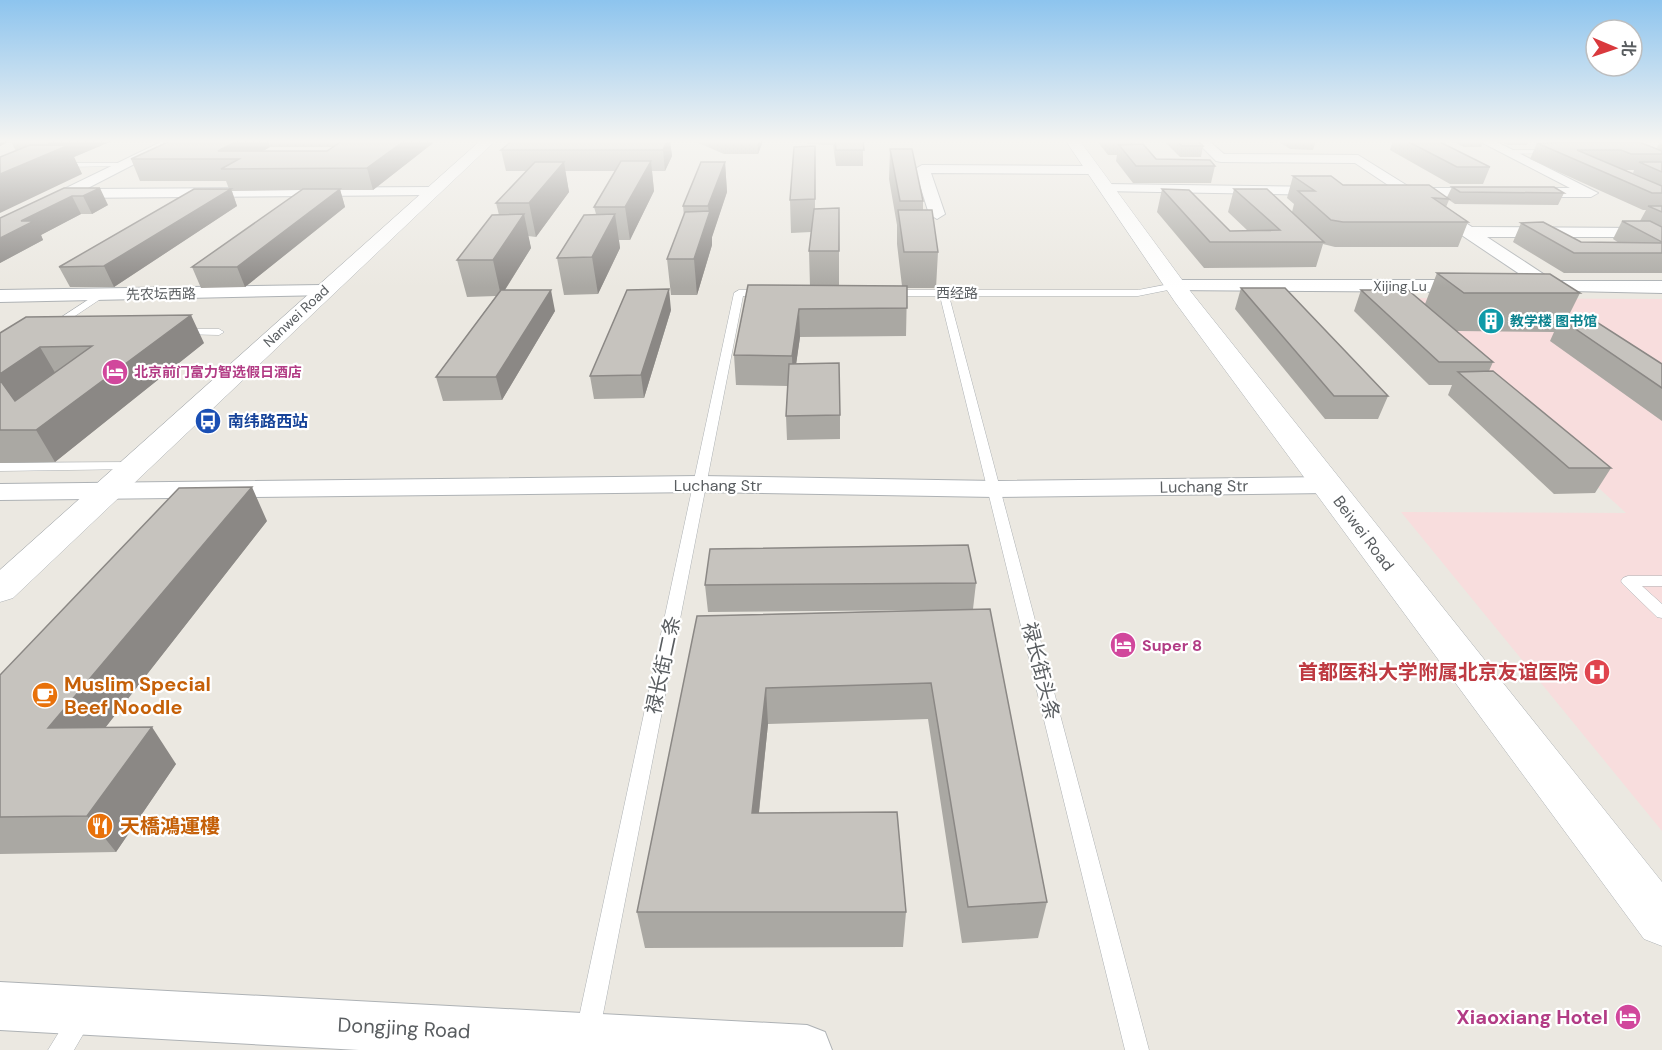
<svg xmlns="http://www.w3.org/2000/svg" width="1662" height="1050" font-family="'DM Sans','Noto Sans SC',sans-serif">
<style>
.medical{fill:#f8dddd}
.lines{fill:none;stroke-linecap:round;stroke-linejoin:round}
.service-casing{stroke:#aeb2b5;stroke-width:1}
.minor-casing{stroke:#aeb2b5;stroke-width:2}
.tertiary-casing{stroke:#aeb2b5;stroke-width:1}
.service{fill:#fff;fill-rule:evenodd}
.minor{fill:#fff;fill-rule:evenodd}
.tertiary{fill:#fff;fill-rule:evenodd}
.wall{fill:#aaa8a3;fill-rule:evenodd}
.shaded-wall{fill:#8b8885}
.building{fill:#c6c3be;stroke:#8b8885;stroke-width:1.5}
.labels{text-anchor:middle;stroke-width:4.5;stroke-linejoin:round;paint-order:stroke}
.far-street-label{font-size:14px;fill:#595d60;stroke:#fff}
.far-culture-label{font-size:14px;font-weight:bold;fill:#0d838f;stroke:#fff;text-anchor:start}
.far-hotel-label{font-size:14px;font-weight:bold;fill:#b23c85;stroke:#fff;text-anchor:start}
.transit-label{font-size:16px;font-weight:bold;fill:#164399;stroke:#fff;text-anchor:start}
.street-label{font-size:16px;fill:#595d60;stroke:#fff}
.hotel-label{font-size:16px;font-weight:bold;fill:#b23c85;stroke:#fff;text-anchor:start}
.near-street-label{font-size:20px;fill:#595d60;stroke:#fff}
.near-health-label{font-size:20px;font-weight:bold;fill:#be3a42;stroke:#fff;text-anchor:end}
.near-food-label{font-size:20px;font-weight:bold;fill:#c56008;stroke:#fff;text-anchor:start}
.near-hotel-label{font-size:20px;font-weight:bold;fill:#b23c85;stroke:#fff;text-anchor:end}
</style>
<rect width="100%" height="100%" fill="#ebe8e1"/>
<!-- medical -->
<path class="medical" d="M1392,298l270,1v532l-261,-319 225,1z"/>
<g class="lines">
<defs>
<path id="service" d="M1551,150l2,3 -45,1 -3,-2 3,-2z
M123,163l2,3 -63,1 -3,-2 3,-2z
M1175,283l4,3 -1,2 -40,8h-189l200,754h-24l-185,-754h-50l-5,-3 5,-3h248z
M739,290h23l5,3 -5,3h-19l-147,754h-24l162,-757z
M100,292l8,2 -51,34h-6v-4z
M182,329h37l5,3 -5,3 -40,-1v-4z
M133,462l4,1 2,3 -2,3 -137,2v-8z
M1628,576h34v10h-20l20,18v14l-5,-1 -34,-33 -2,-3 2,-3z
M80,1007l8,4 4,8 -18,31h-26l24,-39z"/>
<path id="minor" d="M163,141h16l-93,48 346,-2 7,4 -7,4 -364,3 -68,33v-11z
M1196,141h13l15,13 134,1 53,33h159l-91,-47h16l103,52 -7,4h-166l47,30 170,1 2,4 -8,5h-149l67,44h108v12l-138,-3 -2,-4 8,-5 -125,-84 -11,-2 -2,-3 2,-3 -39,-26 -134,-1 -5,-1z
M922,165l171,1 7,4 -7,4 -162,-1 14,41 -8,5 -8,-5 -14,-45z
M1106,184l220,3 7,4 -7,4 -225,-4 -2,-3 2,-3z
M1175,280h295l9,6 -9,6 -302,-2 -2,-4 2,-4z
M322,285l9,6 -2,4 -329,7v-12z
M700,476l295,5 332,-4 10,2 3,6 -3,6 -10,2 -332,4 -295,-5 -700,8v-16z
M0,982l807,43 18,7 7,18h-473l-359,-20z"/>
<path id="tertiary" d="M480,141h15l-482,457 -13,4v-32z
M1066,141h14l111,151 471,590v64l-18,-7 -469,-637z"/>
</defs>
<!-- service casing -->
<use href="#service" class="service-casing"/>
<!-- minor casing -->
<use href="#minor" class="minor-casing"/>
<!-- tertiary casing -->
<use href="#tertiary" class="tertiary-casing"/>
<!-- service -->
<use href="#service" class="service"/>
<!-- minor -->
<use href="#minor" class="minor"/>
<!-- tertiary -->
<use href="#tertiary" class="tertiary"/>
</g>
<!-- wall -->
<path class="wall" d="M0,141h112l-38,16 8,17 -66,-23 -5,-10z
M170,141h262l1,2 -60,47h-33l5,17 -100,80 -44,1 -9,-21 110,-77 -70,1 5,15 -123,81h-44l-11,-20 170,-78 -3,-8h-86l-9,-22zM270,147h63l-6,4h-64z
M670,141l2,15 -7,15h-13l2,20 -24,49h-11l1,8 -22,46 -34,1 -7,-37 39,-44 -2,-7 21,-36h-50l4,21 -33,45 -8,-1 3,12 -26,42 50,21 -53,89 -59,1 -7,-24 60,-81 -29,1 -10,-37 42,-45 -3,-12 30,-32h-20l-5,-21z
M694,141h69l-5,13h-34z
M807,141h56v25h-27l-3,-21 -26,-1z
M1097,141h37l-1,3 23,15 59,7 -4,17h-78l-17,-22 1,-6h-9z
M1164,141h34l5,5 -2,11h-21z
M1278,141h38l-3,9 -23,-1z
M1393,141h45l52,26 -7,17h-33l-60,-34z
M1452,141h32l-3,6h-17z
M1499,141h29l-1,4h-19z
M1555,141h36l-1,2h5l-3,-2h43v1l21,7 4,-7h2v44l-29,-13 1,-3h-9l37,16v87h-98l-51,-31 8,-19 60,19 38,1 -6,-4 9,-18h18l6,-11h-3l-113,-51 7,-16h23z
M815,146v63l24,-1v78h63l-5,-42v-19l-8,-46 1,-30 33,52v9l15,42 -2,36h-29l-1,48 -106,1 -4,27 44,51v24l-53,1 -1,-24 2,-30 -52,-1 -2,-30 76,-69 -1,-35 2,-19 -20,1 -1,-33z
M725,162l2,30 -15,45v8l-15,50h-26l-4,-36 17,-42 -1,-11z
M1293,176l50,9 104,12 5,-10 112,6 -6,12 -103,-1 -6,-4 -3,7 22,15 -10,25h-123l-12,-3 -7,23 -112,1 -47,-56 5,-23 68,42h18l-20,-19 6,-23 58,23 2,-8 -7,-6z
M64,188l44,17 -16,9h-11l-40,21 2,5 -43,23v-45z
M1437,273l143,20 -13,26 95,45v57l-112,-80 4,-9 -97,-1 36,31 -4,9 122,97 -16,25 -41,1 -106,-99 4,-10h-23l-75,-74 7,-21 64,14z
M1241,288l147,108 -10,23h-53l-90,-110z
M671,310l-27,88 -50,1 -4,-23z
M0,333l204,10 -149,119 -55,1z
M267,521l-162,207 71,36 -60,88 -116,2v-179z
M976,583l-3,26 74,293 -9,36 -76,5 -34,-224 -160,5 -9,89 147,99 -3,35 -258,1 -8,-36 60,-296 235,-6 -224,2 -3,-27z"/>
<!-- shaded-wall -->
<path class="shaded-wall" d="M0,141h11l-11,5z
M47,141h65l-38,16 8,17 -82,39v-39l52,-22z
M237,141h31l2,6 -30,17 -1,-5 -21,-8z
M404,141h28l1,2 -60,47 -6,-22z
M667,141h3l2,15 -7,15 -2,-21z
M758,141h5l-5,13z
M651,161l3,30 -24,49 -5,-33z
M564,162l5,30 -33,45 -7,-34z
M725,162l2,30 -15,45v8l-15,50 -3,-36 15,-45 -1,-8z
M100,188l8,17 -16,9 -9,-18z
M231,189l6,17 -123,81 -10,-21z
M340,189l5,18 -100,80 -8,-20z
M72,196l9,18 -40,21 2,5 -43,23v-25l21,-17z
M524,214l7,34 -30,48 -8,-36z
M615,214l5,34 -22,46 -6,-37z
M669,289l2,21 -27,88 -3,-23z
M551,290l4,21 -53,89 -6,-23z
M799,309l1,28 -7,49 -1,-30z
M191,315l13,28 -149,119 -19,-32z
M40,347l17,29 -41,30 -16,-26v-6z
M252,487l15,34 -191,244 -28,-37z
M766,688l2,36 -13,125 -3,-36z
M152,727l24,37 -60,88 -29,-36z"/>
<!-- building -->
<path class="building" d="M170,141h67l-19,10h109l15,-10h62l-37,27 -146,1 18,-10h-108z
M512,141h155l-4,9h-162z
M835,141h28l1,9h-28z
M1177,141h21l5,5h-21z
M1407,141h31l52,26h-33z
M1639,142l23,9v3h-31l-10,-4h-44l85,36v7h-10l-115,-50z
M1143,144l13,15 54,1 5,6h-79l-17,-21z
M30,145h39l-69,29v-17z
M815,146v53l-25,1 4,-53z
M890,149h22l11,52h-23z
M621,161h30l-26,46h-31z
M535,162h29l-35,41h-33z
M701,162h24l-17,44h-25z
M1639,162h23v10z
M1293,176h38l12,9h86l20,14 -16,-1 35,24h-125l-12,-2 -33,-29h17z
M1452,187h102l10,6 -104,-1z
M64,188h36l-17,8h-11l-51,25h13l-34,17v-20z
M194,189h37l-127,77 -45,1z
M303,189h37l-103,78h-45z
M1162,189l27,1 41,41 50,-1 -46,-41h33l57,53h-114z
M1648,206h14v6z
M839,208v43h-30l5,-42z
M898,210h34l6,42h-34z
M710,211l-16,48h-27l18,-47z
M524,214l-31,46h-36l35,-45z
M615,214l-23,43 -35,1 27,-43z
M1622,221h28l12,6v15z
M1543,222l38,20 81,1v10h-88l-53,-30z
M1437,273l113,1 30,19h-116z
M748,285l159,1v22l-108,1 -7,47 -58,-1z
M1241,288h44l103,108h-54z
M669,289l-28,86 -51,1 37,-86z
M501,290h50l-55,87h-60z
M1361,290h47l85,72h-54z
M191,315l-155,115h-36v-50l15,21 77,-55 -52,1 -40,27v-41l26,-16z
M1561,319h31l70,45v24z
M839,363l1,52 -54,1 3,-52z
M1493,371l118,97h-42l-111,-96z
M252,487l-204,241 104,-1 -65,89 -87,1v-142l179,-187z
M968,545l8,38 -271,2 5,-36z
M990,609l57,293 -79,5 -37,-224 -165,5 -14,125 145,-1 9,100h-269l60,-296z"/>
<!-- sky -->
<linearGradient id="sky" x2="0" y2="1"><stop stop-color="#8dc4ee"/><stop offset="0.49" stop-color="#f6f5f2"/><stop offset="1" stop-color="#f6f5f2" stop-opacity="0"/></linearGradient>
<rect width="1662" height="288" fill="url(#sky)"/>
<!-- icons -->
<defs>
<symbol id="building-disc" viewBox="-11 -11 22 22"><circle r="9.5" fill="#0f9aa8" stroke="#fff"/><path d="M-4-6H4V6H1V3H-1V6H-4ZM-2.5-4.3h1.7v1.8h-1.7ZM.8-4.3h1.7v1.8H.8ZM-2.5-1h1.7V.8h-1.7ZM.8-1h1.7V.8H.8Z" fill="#fff"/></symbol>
<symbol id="hotel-disc" viewBox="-11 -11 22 22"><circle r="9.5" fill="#d1479c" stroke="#fff"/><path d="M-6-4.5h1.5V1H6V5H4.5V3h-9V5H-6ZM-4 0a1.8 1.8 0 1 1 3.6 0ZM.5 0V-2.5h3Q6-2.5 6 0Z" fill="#fff"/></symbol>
<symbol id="bus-disc" viewBox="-11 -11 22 22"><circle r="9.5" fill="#1a4fb4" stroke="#fff"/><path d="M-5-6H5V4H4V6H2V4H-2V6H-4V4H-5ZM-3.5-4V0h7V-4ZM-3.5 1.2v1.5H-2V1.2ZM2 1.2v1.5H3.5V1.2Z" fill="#fff"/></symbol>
<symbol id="hospital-disc" viewBox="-11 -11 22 22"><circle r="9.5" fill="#e0444e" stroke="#fff"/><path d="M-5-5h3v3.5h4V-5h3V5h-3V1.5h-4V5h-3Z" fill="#fff"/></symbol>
<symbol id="cafe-disc" viewBox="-11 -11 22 22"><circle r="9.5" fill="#e8710a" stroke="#fff"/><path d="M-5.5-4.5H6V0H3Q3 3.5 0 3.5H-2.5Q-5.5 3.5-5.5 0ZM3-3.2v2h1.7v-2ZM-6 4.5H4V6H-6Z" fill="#fff"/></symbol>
<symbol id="restaurant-disc" viewBox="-11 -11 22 22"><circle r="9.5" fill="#e8710a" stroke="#fff"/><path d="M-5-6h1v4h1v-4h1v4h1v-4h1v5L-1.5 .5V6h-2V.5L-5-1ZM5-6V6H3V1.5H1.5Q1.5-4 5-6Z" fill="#fff"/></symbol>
</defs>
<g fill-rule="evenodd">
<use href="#building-disc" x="1476" y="306" width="30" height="30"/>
<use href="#hotel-disc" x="100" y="357" width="30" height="30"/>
<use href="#bus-disc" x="193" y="406" width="30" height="30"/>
<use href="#hotel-disc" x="1108" y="630" width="30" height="30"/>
<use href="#hospital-disc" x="1582" y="657" width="30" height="30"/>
<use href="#cafe-disc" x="30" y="680" width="30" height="30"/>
<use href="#restaurant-disc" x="85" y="811" width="30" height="30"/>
<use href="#hotel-disc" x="1613" y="1002" width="30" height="30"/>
</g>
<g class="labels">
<!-- far-street labels -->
<g class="far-street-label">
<text x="1400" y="291">Xijing Lu</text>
<text x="957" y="298">西经路</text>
<text transform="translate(161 294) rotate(-1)" y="5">先农坛西路</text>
<text transform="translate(296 316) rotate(-43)" y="5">Nanwei Road</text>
</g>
<!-- far-culture labels -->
<g class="far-culture-label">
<text x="1510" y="326">教学楼 图书馆</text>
</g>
<!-- far-hotel labels -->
<g class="far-hotel-label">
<text x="134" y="377">北京前门富力智选假日酒店</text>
</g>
<!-- transit labels -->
<g class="transit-label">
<text x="228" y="427">南纬路西站</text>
</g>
<!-- street labels -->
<g class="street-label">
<text x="718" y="491">Luchang Str</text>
<text transform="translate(1204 486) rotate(-1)" y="6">Luchang Str</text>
<text transform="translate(1364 533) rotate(53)" y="6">Beiwei Road</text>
</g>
<!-- hotel labels -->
<g class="hotel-label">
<text x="1142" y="651">Super 8</text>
</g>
<!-- near-street labels -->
<g class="near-street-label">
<text transform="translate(663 665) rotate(-78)" y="7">禄长街二条</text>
<text transform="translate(1041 671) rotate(76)" y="7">禄长街头条</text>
<text transform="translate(404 1028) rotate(3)" y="7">Dongjing Road</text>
</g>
<!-- near-health labels -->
<g class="near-health-label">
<text x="1578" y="679">首都医科大学附属北京友谊医院</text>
</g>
<!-- near-food labels -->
<g class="near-food-label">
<text x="64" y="691">Muslim Special<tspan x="64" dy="23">Beef Noodle</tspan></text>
<text x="120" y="833">天橋鴻運樓</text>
</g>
<!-- near-hotel labels -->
<g class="near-hotel-label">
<text x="1608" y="1024">Xiaoxiang Hotel</text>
</g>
</g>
<!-- north arrow -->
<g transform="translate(1614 48) rotate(92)"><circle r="28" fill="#ffffff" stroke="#bdbebf" stroke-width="1.5"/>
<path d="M0-4.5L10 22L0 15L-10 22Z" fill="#d9393d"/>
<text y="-9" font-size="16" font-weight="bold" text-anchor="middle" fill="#595d60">北</text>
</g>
</svg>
